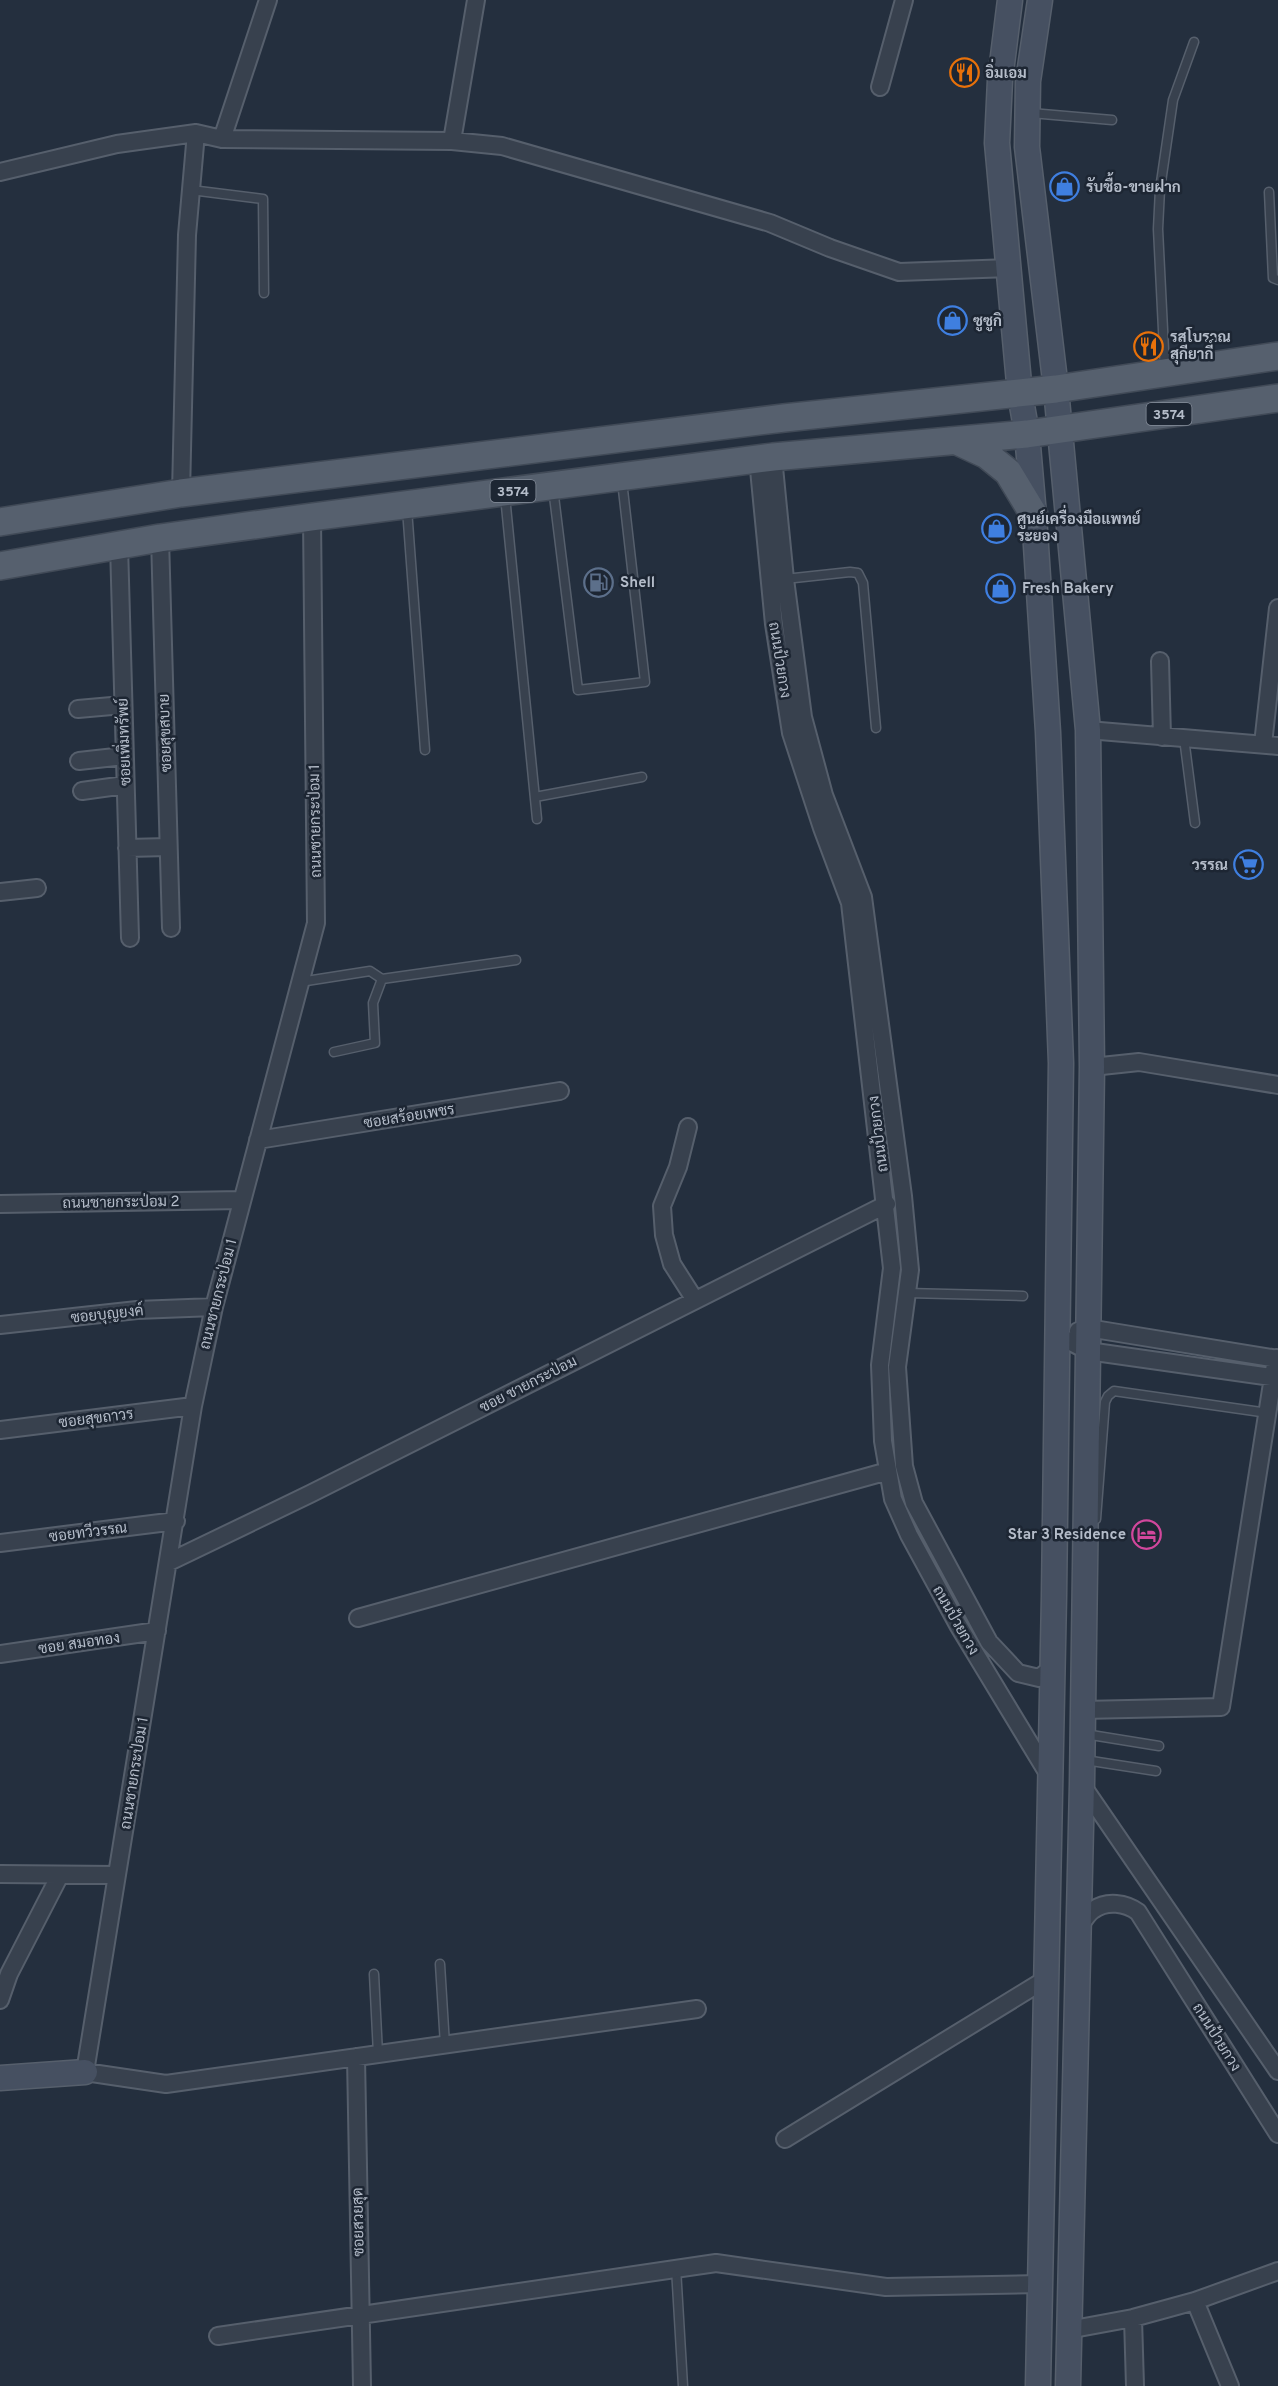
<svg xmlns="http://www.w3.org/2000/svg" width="1278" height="2386" font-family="Overpass,Sarabun,sans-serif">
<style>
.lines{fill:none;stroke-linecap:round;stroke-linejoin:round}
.lane-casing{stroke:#565f6c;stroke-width:11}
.street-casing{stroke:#565f6c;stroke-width:20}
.secondary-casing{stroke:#565f6c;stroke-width:27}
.primary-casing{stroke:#414a57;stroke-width:30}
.lane{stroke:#38414e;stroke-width:8}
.street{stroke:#38414e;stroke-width:16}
.secondary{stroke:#465061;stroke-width:24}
.primary{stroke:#56606e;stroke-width:27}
.labels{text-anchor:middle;stroke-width:5;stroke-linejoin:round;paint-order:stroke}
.shield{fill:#1d2633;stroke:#878f9c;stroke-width:1.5}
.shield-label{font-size:14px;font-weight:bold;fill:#b4bcc9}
.poi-label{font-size:15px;font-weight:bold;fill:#b4bcc9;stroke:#1d2633;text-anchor:start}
.street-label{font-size:15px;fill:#b4bcc9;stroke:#1d2633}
</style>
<rect width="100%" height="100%" fill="#242f3e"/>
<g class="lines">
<defs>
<path id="lane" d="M1031,113l81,7
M191,190l72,9 1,94
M1269,192l4,86 5,2
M1165,370l-7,-141 2,-40 13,-89 21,-58
M553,488l25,202 67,-8 -23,-201
M505,496l32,323
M407,509l18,241
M785,579l65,-7 8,1 5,10 13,145
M1184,738l11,85
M535,797l107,-20
M300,982l70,-11 12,8 134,-19
M334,1052l41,-9 -2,-40 9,-24
M907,1293l116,3
M1096,1519l9,-117 3,-6 6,-5 154,22
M1085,1734l74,12
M1085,1760l71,11
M440,1964l5,81
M374,1974l4,80
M676,2268l7,118"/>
<path id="street" d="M880,87l24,-87
M222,139l46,-139
M452,141l24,-141
M0,172l117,-28 79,-11 26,6 230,2 50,5 268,77 60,25 69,24 111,-4
M773,457l12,122 18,138 21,78 39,102 40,299 7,74 -13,97 7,99 10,37 75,139 29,31 21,5 14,-11
M758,459l16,165 17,109 31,95 28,75 42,365 -12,97 3,76 10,58 16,36 49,90 92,152
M181,493l6,-258 9,-102
M312,517l4,406 -102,384 -21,99 -108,666 81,12 531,-75
M160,538l11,390
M119,545l11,393
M1160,661l2,76
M78,709l45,-4
M1088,730l190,16
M1263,744l15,-136
M79,761l45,-5
M82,791l43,-6
M127,848l41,-1
M0,892l37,-4
M1092,1067l47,-5 139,23
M688,1127l-10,40 -16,39 2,29 8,29 23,36
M258,1140l302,-49
M0,1204l242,-4
M0,1325l137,-15 77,-3
M1078,1331l10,-3 190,31
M1059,1336l29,15 190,27
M0,1430l193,-24
M0,1543l176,-22
M169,1562l141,-68 577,-290
M358,1618l530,-147
M0,1654l157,-23
M1082,1710l139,-3 55,-349
M1082,1785l196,286
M0,1874l117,1
M1078,1929c4,-6 9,-15 15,-19 14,-10 33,-7 45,2l140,222
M0,2000l9,-26 51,-99
M356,2057l6,329
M785,2139l261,-160
M1195,2301l35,85
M1133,2318l2,68
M1068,2330l65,-12 62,-17 83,-30
M218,2336l498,-73 170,24 155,-3"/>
<path id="secondary" d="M1010,0l-10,80 -3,63 23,251 7,40 7,81 14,217 13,331 -7,533 -16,790
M1040,0l-12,81 -1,66 29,242 32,341 4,337 -10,717 -14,602
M0,2078l85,-6"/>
<path id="primary" d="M957,441l30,14 21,17 26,43
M0,522l181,-29 603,-75 272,-29 222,-33
M0,566l160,-28 152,-21 461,-60 254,-23 251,-36"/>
</defs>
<!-- lane casing -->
<use href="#lane" class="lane-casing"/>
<!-- street casing -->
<use href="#street" class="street-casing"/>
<!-- secondary casing -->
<use href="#secondary" class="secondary-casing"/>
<!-- primary casing -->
<use href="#primary" class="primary-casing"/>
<!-- lane -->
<use href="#lane" class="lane"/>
<!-- street -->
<use href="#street" class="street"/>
<!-- secondary -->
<use href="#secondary" class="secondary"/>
<!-- primary -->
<use href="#primary" class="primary"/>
</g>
<!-- icons -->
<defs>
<symbol id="restaurant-ring" viewBox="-11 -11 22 22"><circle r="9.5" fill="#1d2633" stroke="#e8710a" stroke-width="1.5"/><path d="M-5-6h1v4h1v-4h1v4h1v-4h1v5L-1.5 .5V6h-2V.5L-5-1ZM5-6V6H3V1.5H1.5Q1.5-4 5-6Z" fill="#e8710a"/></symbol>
<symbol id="shop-ring" viewBox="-11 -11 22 22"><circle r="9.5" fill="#1d2633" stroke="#3f7fe0" stroke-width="1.5"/><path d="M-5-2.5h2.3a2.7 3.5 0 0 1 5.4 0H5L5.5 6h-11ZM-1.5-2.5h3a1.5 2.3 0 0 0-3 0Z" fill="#3f7fe0"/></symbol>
<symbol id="fuel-ring" viewBox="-11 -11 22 22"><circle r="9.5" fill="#1d2633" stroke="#5c6f8a" stroke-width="1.5"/><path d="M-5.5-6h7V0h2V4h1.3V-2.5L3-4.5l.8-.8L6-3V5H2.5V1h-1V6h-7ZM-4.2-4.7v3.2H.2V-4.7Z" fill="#5c6f8a"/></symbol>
<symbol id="supermarket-ring" viewBox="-11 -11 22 22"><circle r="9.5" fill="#1d2633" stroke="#3f7fe0" stroke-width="1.5"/><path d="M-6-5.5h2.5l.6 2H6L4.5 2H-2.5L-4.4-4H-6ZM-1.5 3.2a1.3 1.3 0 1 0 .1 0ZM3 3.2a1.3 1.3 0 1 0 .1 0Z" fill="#3f7fe0"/></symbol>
<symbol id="hotel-ring" viewBox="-11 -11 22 22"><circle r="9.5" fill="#1d2633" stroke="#d1479c" stroke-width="1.5"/><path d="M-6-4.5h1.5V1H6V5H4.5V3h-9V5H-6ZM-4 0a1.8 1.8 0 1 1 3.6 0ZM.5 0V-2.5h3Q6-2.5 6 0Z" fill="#d1479c"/></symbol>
</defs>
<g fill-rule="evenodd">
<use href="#restaurant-ring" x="948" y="56" width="33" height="33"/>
<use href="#shop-ring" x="1048" y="170" width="33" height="33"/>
<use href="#shop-ring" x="936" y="304" width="33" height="33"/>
<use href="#restaurant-ring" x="1132" y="330" width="33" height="33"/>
<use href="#shop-ring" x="980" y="512" width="33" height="33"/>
<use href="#fuel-ring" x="582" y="566" width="33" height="33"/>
<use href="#shop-ring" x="984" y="572" width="33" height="33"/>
<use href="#supermarket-ring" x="1232" y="848" width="33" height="33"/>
<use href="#hotel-ring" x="1130" y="1518" width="33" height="33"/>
</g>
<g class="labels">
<!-- shield labels -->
<g class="shield">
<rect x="1146.5" y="403" width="45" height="22" rx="4.5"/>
<rect x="490.5" y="480" width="45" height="22" rx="4.5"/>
</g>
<g class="shield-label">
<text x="1169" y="419">3574</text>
<text x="513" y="496">3574</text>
</g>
<!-- poi labels -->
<g class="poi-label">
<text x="985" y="78">อิ่มเอม</text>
<text x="1086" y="192">รับซื้อ-ขายฝาก</text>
<text x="973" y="326">ซูซูกิ</text>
<text x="1170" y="342">รสโบราณ<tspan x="1170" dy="17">สุกียากี์</tspan></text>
<text x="1017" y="524">ศูนย์เครื่องมือแพทย์<tspan x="1017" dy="17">ระยอง</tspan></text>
<text x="620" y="587">Shell</text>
<text x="1022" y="593">Fresh Bakery</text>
<text x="1228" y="870" text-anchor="end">วรรณ</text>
<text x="1126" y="1539" text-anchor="end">Star 3 Residence</text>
</g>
<!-- street labels -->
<g class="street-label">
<text transform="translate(780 660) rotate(81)" y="5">ถนนป้วยกวง</text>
<text transform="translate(165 733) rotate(-92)" y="5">ซอยสุขสบาย</text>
<text transform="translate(124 742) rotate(-92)" y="5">ซอยเพิ่มทรัพย์</text>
<text transform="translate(315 821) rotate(-91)" y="5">ถนนชายกระป่อม 1</text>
<text transform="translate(409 1116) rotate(-9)" y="5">ซอยสร้อยเพชร</text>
<text transform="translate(878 1134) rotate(-97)" y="5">ถนนป้วยกวง</text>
<text transform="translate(121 1202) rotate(-1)" y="5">ถนนชายกระป่อม 2</text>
<text transform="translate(218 1294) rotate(-76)" y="5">ถนนชายกระป่อม 1</text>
<text transform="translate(107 1314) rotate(-6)" y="5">ซอยบุญยงค์</text>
<text transform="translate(528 1384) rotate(-27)" y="5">ซอย ชายกระป่อม</text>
<text transform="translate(96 1418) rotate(-7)" y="5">ซอยสุขถาวร</text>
<text transform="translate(88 1532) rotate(-7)" y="5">ซอยทวีวรรณ</text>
<text transform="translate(956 1620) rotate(60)" y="5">ถนนป้วยกวง</text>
<text transform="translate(79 1643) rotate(-8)" y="5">ซอย สมอทอง</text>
<text transform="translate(134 1773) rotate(-81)" y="5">ถนนชายกระป่อม 1</text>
<text transform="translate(1217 2037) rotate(58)" y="5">ถนนป้วยกวง</text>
<text transform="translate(358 2222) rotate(-91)" y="5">ซอยสวยสุด</text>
</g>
</g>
</svg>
